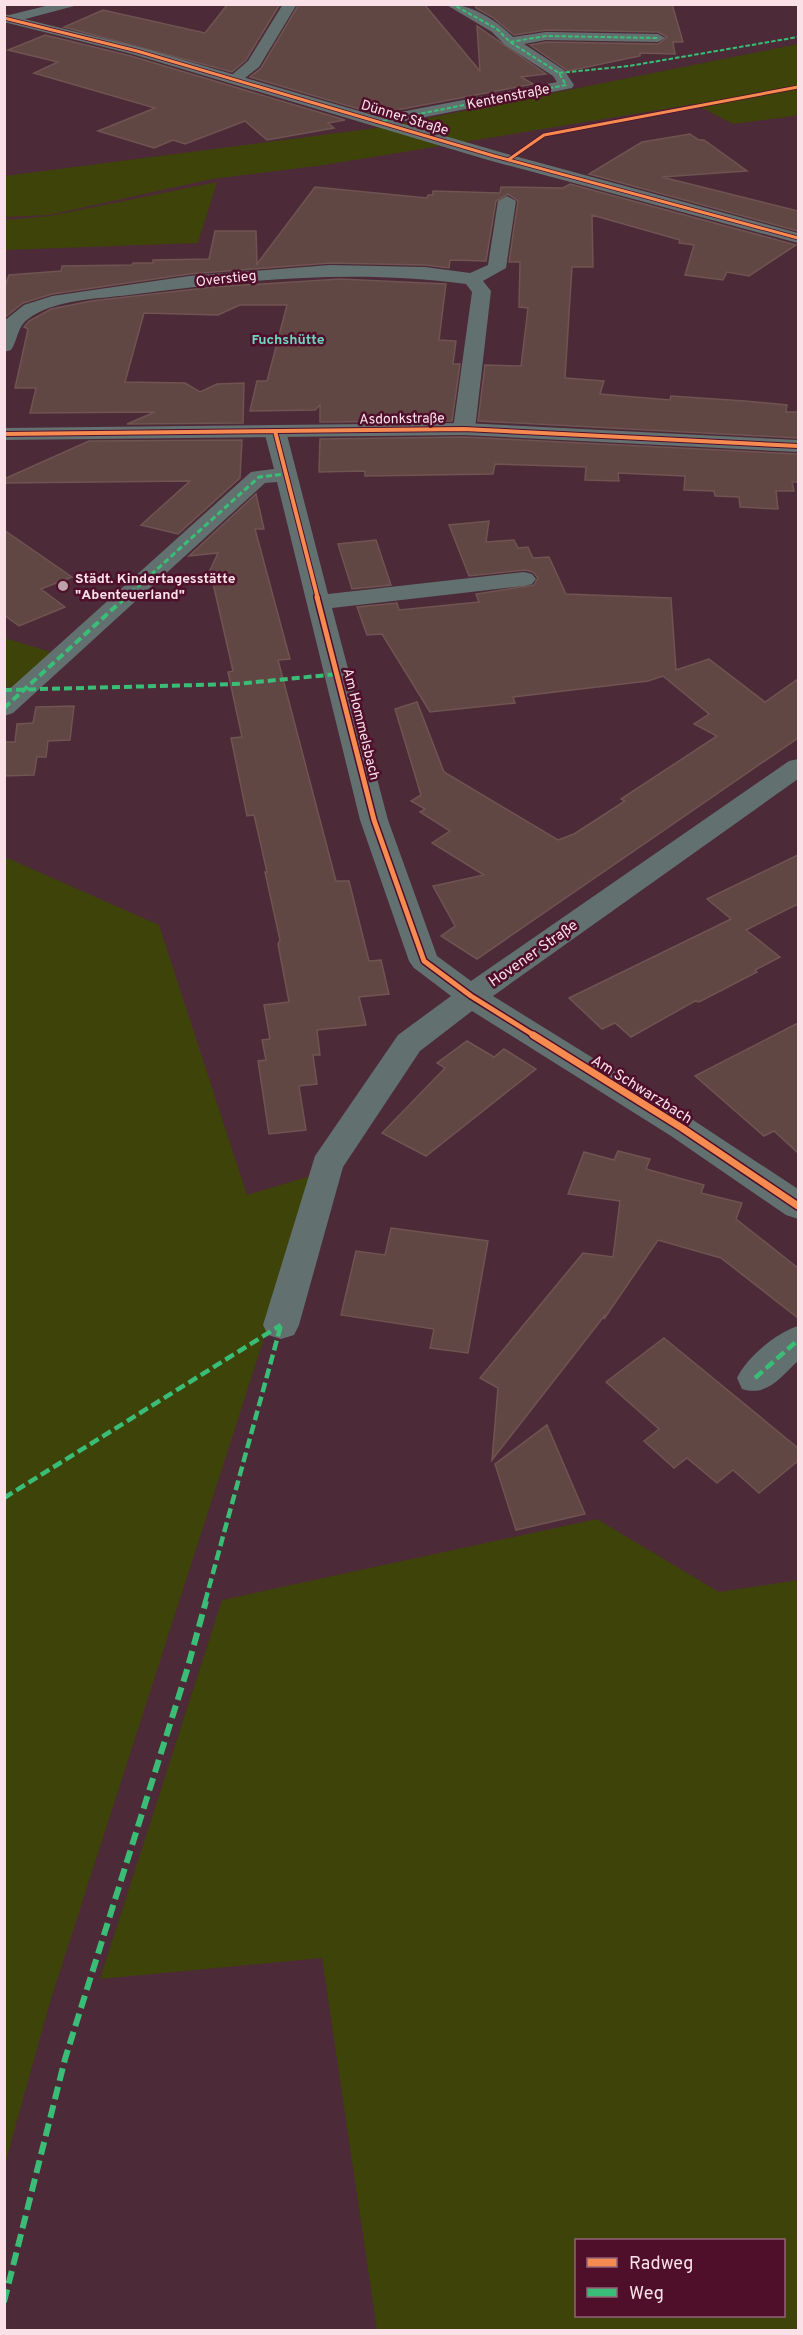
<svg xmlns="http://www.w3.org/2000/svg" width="803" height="2335" font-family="Overpass,sans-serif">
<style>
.green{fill:#3e4309;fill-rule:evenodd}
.building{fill:#614744;stroke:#6f5451;stroke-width:1.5}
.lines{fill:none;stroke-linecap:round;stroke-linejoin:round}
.street{fill:#62716f;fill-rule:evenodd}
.secondary{fill:#657171;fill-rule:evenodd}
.quiet-far4{stroke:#3abd76;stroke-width:2;stroke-dasharray:4.5 2;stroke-linecap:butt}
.quiet-far3{stroke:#3abd76;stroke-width:3;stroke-dasharray:6 3;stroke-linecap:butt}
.quiet-far2{stroke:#3abd76;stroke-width:4;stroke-dasharray:8 4;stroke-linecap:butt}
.quiet-far1{stroke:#3abd76;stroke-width:4.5;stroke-dasharray:10 4.5;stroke-linecap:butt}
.quiet{stroke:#3abd76;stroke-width:6;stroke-dasharray:13 6;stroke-linecap:butt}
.cycleway-far3-casing{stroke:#4f0f2a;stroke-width:4.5}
.cycleway-far2-casing{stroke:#4f0f2a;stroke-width:6}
.cycleway-far1-casing{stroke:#4f0f2a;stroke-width:8}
.cycleway-casing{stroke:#4f0f2a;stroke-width:10}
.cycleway-far3{stroke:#f68b52;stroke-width:3}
.cycleway-far2{stroke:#f68b52;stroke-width:4}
.cycleway-far1{stroke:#f68b52;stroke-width:5}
.cycleway{stroke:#f68b52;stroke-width:7}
.poi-dot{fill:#bda1aa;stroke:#4f0f2a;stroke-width:2}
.labels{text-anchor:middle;stroke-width:5;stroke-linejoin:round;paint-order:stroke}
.far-street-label{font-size:14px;fill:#fae1e8;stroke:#4f0f2a}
.far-neighbourhood-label{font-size:14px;font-weight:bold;fill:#6fd4c0;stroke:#4f0f2a}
.far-poi-label{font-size:14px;font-weight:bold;fill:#fae1e8;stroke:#4f0f2a;text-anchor:start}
.street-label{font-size:15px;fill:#fae1e8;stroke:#4f0f2a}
</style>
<rect width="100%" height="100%" fill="#4c2a38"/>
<!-- green -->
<path class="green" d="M798,44v70l-5,2 -60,8 -38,-20 -371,61 -112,14 -163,36 -44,2v-41l379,-49z
M217,182l-19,61 -193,7v-30l45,-4z
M5,638l46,14 -35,34 -11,1z
M5,857l154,68 88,270 70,-21 -267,828 -45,162z
M597,1519l122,73 79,-12v750h-421l-55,-372 -222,21 122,-379zM784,2240v76h-208v-76z"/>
<!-- building -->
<path class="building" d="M242,4h38l-34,56 -14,12 -168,-45 39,-17 102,23 22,-28z
M299,4h125l56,67 -3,-45 69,48 -25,3 12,7 -157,30 -126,-37 11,-9z
M475,4h197l11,38h-10l2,12 -35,-1v3l-72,15 -38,-26 16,-3 112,2 9,-7 -9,-5 -112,-2 -32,5 -22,-18 -16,-9z
M45,35l86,21 214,64 -17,3 6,5 -67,12 -22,-19 -60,23 -12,-4 -19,8 -56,-17 57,-23 -121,-35 24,-11 -50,-12z
M690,134l9,6h5l43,31 -85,6 136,34v20l-209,-57 53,-32z
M570,184l226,61 -47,31 -22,-4 -4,8 -38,-5 9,-30 -15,-2 1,-3 -88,-25 1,52h-21l-7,111 39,3 -4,13 70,6 1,-4 74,5 42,4 -1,7h12v26l-320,-17 7,-56 36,1 7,-58 -9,-1 1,-45h-11l9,-61 -10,-7 -12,7 -10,60 -36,-1 -1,8 -24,-3 -95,-2 -141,11 -137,20 -29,9 -19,15v-29l5,-14 52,-4 1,-5 70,-1 1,-2h20v-3l56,-1 6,-28h41l1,33 58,-77 112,11 1,-3h5v-4l67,2 1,-6 62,1z
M340,279l106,5 -7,56 17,1 -3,23h7l-8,57 -132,1v-17l-5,5 -65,1 7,-30h10l20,-76h-47l-22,10 -74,-2 -19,69 60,1 15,9 17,-8 27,-1 -1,40 -116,1 28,-12 -125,1 6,-25h-21l13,-59 -4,-2 5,-6 22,-12 40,-8 123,-14z
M464,437l334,17v28h-6l2,9h-18l2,18 -38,-2 -1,-10 -24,-1 -1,-5 -30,-1 1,-14 -67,-3 1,8 -34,-1 1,-13 -91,-3 -2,10 -128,2v-5l-46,1 1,-33z
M242,440l-2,38 -62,56 -37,-9 49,-44 -186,2v-4l85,-38z
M256,494l8,35h-9l35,130 -12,1 58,221h13l20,80 12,-1 8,34 -30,3 7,28 -49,5 3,25h-7l4,29 -18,2 7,44 -37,4 -11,-73 8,-1 -4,-20 8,-1 -6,-34 25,-3 -11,-58 2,-4 -15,-68h2l-13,-57 -7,1 -16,-78 11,-1 -14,-65 5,-1 -23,-101 8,-17 -29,3z
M489,521l-3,21 28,-2 4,8 10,-1 5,11 16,-1 17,37 105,4 5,72 33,-11 56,43 33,-23v59l-321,221 -36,-23 14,-10 -22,-40 51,-11 -52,-32 18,-12 -30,-19 5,-3 -14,-8 10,-6 -26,-86 22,-7 27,70 114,68 16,-6 51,-33 -4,-2 96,-63 -23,-12 15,-10 -46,-38 -15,5 -135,16 2,6 -85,9 -48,-78 -15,1 -10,-28 40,-4 2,7 80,-8 -3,-8 58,-9 4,-7 -5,-6 -8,-2 -56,6 -20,-51z
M4,530l68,47 -31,12 24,18 -46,19 -15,-11z
M376,540l15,45 -39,4 -14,-45z
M74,706l-4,34 -22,1 -2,16h-9l-3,18 -30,1v-34h11l2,-18 16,-1 3,-16z
M798,855v49l-52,26 34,27 -25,13 2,2 -58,30 -4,-1 -64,36 -16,-14 -13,6 -33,-31 162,-79 -24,-20z
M798,1023v130l-24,-22 -10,5 -69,-60z
M467,1041l27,16 10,-8 32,20 -110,87 -44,-23 63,-65 -8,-5z
M618,1151l32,8 -4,10 58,16 -3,8 41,10 -6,16 62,49v50l-77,-60 -63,-18 -54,79 1,-4 -113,145 6,-72 -18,-10 103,-125 30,4 7,-56 -52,-7 16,-42 30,8z
M391,1228l97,13 -20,112 -38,-5 4,-19 -93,-14 15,-64 29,4z
M664,1338l134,110v13l-39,32 -26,-23 -16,13 -30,-25 -13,10 -30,-27 15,-12 -53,-47z
M547,1425l38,89 -69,16 -21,-66z"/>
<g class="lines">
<!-- street -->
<path class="street" d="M54,4h28l-72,19 -6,-1 1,-6z
M283,4h14l-38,63 -19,15h-10l-3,-3 21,-18z
M445,4c26,0 50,15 68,33l33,-5 112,2 7,4 -7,4 -112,-2 -22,4 40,26 10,15 -2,3 -192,38 -6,-2 -2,-3 2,-3 6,-2 177,-34 -4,-6 -48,-31 -13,-13z
M507,196l9,5 -10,67 -23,13 8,10 -16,138 -4,4h-14l-4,-4 19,-137 -6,-8c-113,-15 -224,-4 -337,11 -31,4 -75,4 -101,24 -11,8 -10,21 -17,31l-7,2v-31l20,-16 28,-9 137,-20 141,-11 95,2 45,6 18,-8 10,-64z
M275,425l7,2 4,4 42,163 196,-22 8,2 4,5 -4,5 -8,2 -192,22 56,212 49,136 34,25 318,-220 9,-2v20l-305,217 200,124 105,69v30l-12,-4 -115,-79 -199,-125 -52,40 -77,116 -44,158 -5,10 -13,4 -13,-4 -5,-10 52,-169 83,-121 53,-39 -37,-28 -5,-7 -49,-141 -83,-338 -12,1 -252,230 -9,3v-22l247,-222 23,-3 -10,-38 4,-4z
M798,1326v35c-18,16 -30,36 -56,28l-5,-11c10,-21 39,-45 61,-52z"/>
<!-- secondary -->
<path class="secondary" d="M4,14l138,34 358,104 298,81v10l-310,-83 -356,-106 -128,-32z
M464,423l334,17v12l-334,-17 -460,5v-12z"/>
<!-- quiet-far4 -->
<path class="quiet-far4" d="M510,42l36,-6 112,2
M559,73l70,-7 169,-29
M383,121l183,-36 -7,-12 -49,-31 -13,-13 -45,-25"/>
<!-- quiet-far3 -->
<path class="quiet-far3" d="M124,599l135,-122 27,-3"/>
<!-- quiet-far2 -->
<path class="quiet-far2" d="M4,690l232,-6 102,-10
M4,708l122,-111"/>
<!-- quiet-far1 -->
<path class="quiet-far1" d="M755,1378l43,-38
M4,1498l277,-173
M205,1602l76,-277"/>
<!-- quiet -->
<path class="quiet" d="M4,2302l61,-243 122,-389 19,-69"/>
<defs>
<path id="cycleway-far3" d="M4,18l133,33 357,105 304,82
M508,160l36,-25 254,-48"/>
<path id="cycleway-far2" d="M275,431l43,168
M4,434l460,-5 334,17"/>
<path id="cycleway-far1" d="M317,597l57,223 50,141 47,35 64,40"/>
<path id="cycleway" d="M533,1035l149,93 116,78"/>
</defs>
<!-- cycleway-far3 casing -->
<use href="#cycleway-far3" class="cycleway-far3-casing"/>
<!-- cycleway-far2 casing -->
<use href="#cycleway-far2" class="cycleway-far2-casing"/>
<!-- cycleway-far1 casing -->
<use href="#cycleway-far1" class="cycleway-far1-casing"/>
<!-- cycleway casing -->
<use href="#cycleway" class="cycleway-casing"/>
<!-- cycleway-far3 -->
<use href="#cycleway-far3" class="cycleway-far3"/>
<!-- cycleway-far2 -->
<use href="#cycleway-far2" class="cycleway-far2"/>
<!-- cycleway-far1 -->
<use href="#cycleway-far1" class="cycleway-far1"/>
<!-- cycleway -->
<use href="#cycleway" class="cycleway"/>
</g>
<!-- markers -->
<circle class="poi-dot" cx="63" cy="586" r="6"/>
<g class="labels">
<!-- far-street labels -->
<g class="far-street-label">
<text transform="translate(508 96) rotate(-11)" y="5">Kentenstraße</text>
<text transform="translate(405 117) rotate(17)" y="5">Dünner Straße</text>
<text transform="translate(226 278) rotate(-6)" y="5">Overstieg</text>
<text transform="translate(402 418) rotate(-1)" y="5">Asdonkstraße</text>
<text transform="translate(362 724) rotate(76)" y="5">Am Hommelsbach</text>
</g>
<!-- far-neighbourhood labels -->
<g class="far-neighbourhood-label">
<text x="288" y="344">Fuchshütte</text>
</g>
<!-- far-poi labels -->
<g class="far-poi-label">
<text x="75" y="583">Städt. Kindertagesstätte<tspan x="75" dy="16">"Abenteuerland"</tspan></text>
</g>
<!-- street labels -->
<g class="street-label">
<text transform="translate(533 953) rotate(-35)" y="5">Hovener Straße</text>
<text transform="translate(642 1089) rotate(32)" y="5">Am Schwarzbach</text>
</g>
</g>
<!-- border -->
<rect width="803" height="2335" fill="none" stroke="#fae1e8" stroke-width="12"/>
<!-- legend -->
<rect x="575" y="2239" width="210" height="78" fill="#4f0f2a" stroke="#936376" stroke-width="1.5"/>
<rect x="587" y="2258" width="30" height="9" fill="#f68b52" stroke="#936376" stroke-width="1.5"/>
<text x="629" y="2269" font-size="18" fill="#fae1e8">Radweg</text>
<rect x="587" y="2288" width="30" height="9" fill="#3abd76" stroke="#936376" stroke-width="1.5"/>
<text x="629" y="2299" font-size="18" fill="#fae1e8">Weg</text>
</svg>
